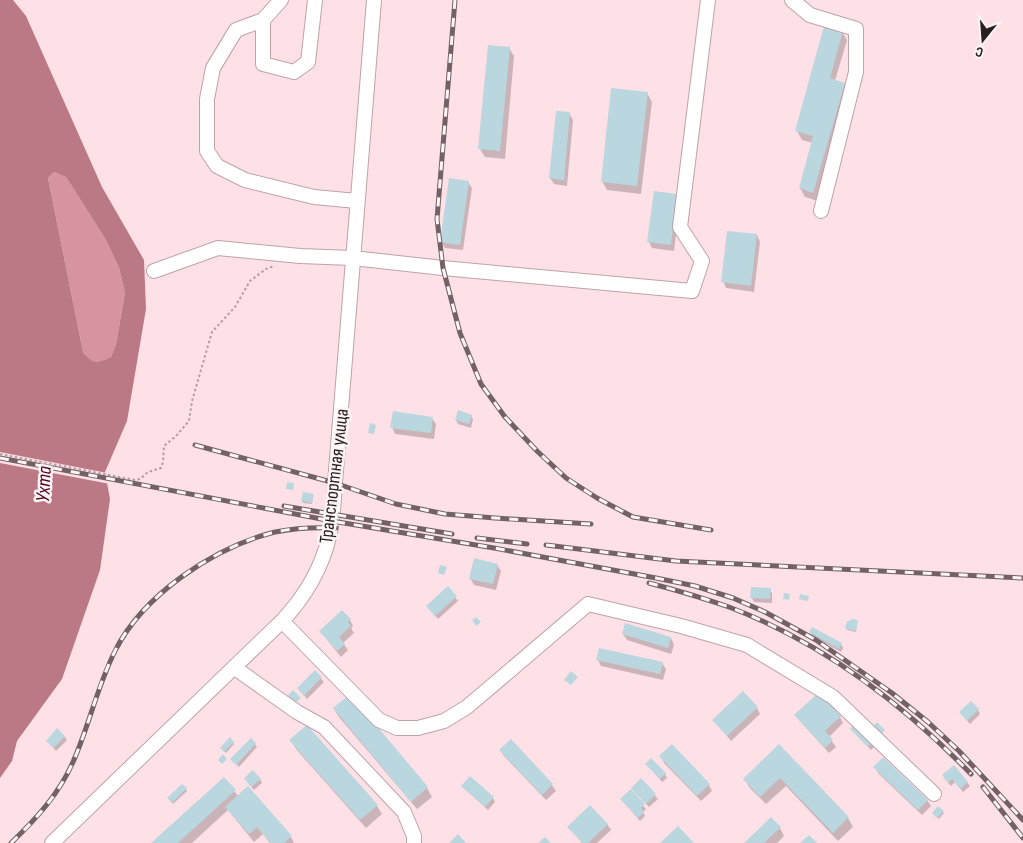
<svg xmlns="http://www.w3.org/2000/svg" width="1023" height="843" font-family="'Sofia Sans Condensed',sans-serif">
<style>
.forest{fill:#d7939f}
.water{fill:#bb7985;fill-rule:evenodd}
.pier{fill:#fee1e6}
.shadow{fill:#0003}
.building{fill:#bad6df}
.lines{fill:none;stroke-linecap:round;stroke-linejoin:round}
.minor-casing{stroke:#bea3a7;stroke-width:16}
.path{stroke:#b39da1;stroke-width:2;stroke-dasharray:2.5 2.5;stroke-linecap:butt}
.minor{stroke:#fff;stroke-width:14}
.rail-casing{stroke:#736265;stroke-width:5}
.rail{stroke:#fbf5f6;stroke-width:3;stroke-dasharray:9;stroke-linecap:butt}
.labels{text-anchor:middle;stroke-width:5;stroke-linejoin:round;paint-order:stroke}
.street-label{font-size:19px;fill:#2a2022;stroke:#fbf5f6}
.water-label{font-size:20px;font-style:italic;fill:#53001f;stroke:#fbf5f6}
</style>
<rect width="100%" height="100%" fill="#fee1e6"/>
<!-- forest -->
<path class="forest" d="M54,172l12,5 40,63 13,28 6,25 -9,51 -5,13c-14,6 -17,8 -28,-5l-35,-174z"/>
<!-- water -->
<path class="water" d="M0,0h13l13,16 76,171 42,73 2,49 -19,112 -22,51 5,27 -10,71 -38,109 -45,62 -5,20 -12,17zM54,172l12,5 40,63 13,28 6,25 -9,51 -5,13c-14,6 -17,8 -28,-5l-35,-174z"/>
<!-- pier -->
<path class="pier" d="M0,452l107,21 3,11 -110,-21z"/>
<!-- shadow -->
<path class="shadow" d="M842,32l5,8 -12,41 9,3 5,8 -31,109 -13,-4 -5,-9 13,-45 -11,-3 -5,-9z
M509,48l5,8 -9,103 -20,-2 -5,-8z
M647,93l5,9 -11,92 -34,-4 -5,-9z
M569,113l4,7 -6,66 -13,-2 -4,-6z
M468,182l4,6 -9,62 -18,-2 -4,-6z
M676,195l4,6 -6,50 -22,-3 -3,-6z
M757,235l3,7 -6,50 -28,-4 -3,-7z
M471,416l2,3 -2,9 -13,-4 -2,-4z
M432,418l4,6 -2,15 -39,-5 -3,-7z
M313,495l-1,9 -9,-1 -1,-2z
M497,565l4,6 -5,19 -22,-5 -4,-7z
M448,588l10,13 -20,18 -11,-13z
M752,589l18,1 2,3v10l-18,-1 -2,-4z
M350,620l3,6 -2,2 3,5 -11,10 5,7 -7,7 -21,-26z
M857,621l-1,11 -9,-2v-1l4,-7z
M626,625l45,13 3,7 -3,9 -44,-14 -4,-6z
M810,632l31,12 2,4 -2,4 -29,-16z
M598,660l64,3 4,6 -3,11 -62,-14z
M315,672l9,10 -17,17 -8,-10z
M350,696l77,92 5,9 -15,12 -78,-92 -5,-8z
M757,708l3,6 -29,27 -17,-21z
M978,710l2,4 -10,10 -7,-8z
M796,715l44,2 3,6 -14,14 7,10 -7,6 -29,-32z
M851,729l21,14 2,4 -3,3z
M64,736l3,4 -11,11 -9,-10z
M291,740l86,66 5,8 -16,14 -70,-79z
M233,743l1,1 -8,9 -4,-4z
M255,744l2,3 -18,20 -7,-8z
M779,746l69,72 5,9 -15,14 -52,-55 -20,18 -17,-17 -4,-8z
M500,750l52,35 4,6 -10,9 -42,-44z
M661,756l48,29 3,6 -11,10 -37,-38z
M647,764l18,10 2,4 -5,4z
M954,766l16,20 -7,6 -8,-10 -4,4 -6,-7z
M875,768l52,32 4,6 -9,9 -43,-41z
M224,779l15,18 52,40 3,6h-24l-7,-9 -9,8 -26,-32 -36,33h-40z
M260,779l2,4 -8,7 -7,-8z
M641,780l17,19 -9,8 -14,-15z
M462,786l31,12 2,4 -7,8z
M186,789l1,2 -14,13 -3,-4z
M630,791l16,18 -3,3 2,4 -5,5 -19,-22z
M938,807l6,6 -5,6 -5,-5z
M607,824l4,6 -14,13h-15l-13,-16z
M780,828l4,8 -7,7h-31z"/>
<!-- building -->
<path class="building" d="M824,26l19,5 -13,47 15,5 -32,110 -14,-5 14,-52 -18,-5z
M488,45l22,2 -10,104 -22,-2z
M611,88l37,4 -11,94 -36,-4z
M556,111l14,1 -6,68 -15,-2z
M449,178l20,3 -9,64 -20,-3z
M654,191l23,3 -6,51 -24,-3z
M727,231l30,3 -6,52 -30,-4z
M458,410l14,5 -3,9 -14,-4z
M393,411l40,6 -2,16 -41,-5z
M370,423l6,2 -2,9 -6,-1z
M287,482l7,1 -1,7 -7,-1z
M303,492l11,2 -2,9 -11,-2z
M474,558l24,6 -5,20 -24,-5z
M440,565l7,2 -3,8 -6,-2z
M448,586l9,10 -22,20 -9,-10z
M751,587l20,1 -1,11 -20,-1z
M784,593l6,1 -1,6 -6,-1z
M800,594l9,2 -1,5 -9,-2z
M342,610l9,9 -3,3 3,4 -12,11 6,7 -8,7 -18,-20z
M476,617l5,5 -5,4 -4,-6z
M850,619l8,1 -2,11 -11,-2 2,-8h3z
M625,623l46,14 -3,11 -46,-14z
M812,627l30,16 -3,6 -30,-17z
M599,648l64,14 -3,12 -64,-14z
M315,670l7,7 -18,19 -7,-8z
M571,671l7,6 -7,8 -7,-5z
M293,690l8,8 -6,5 -7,-8z
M743,691l15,16 -31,29 -15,-16z
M819,692l22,24 -16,15 8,9 -8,8 -31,-33z
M350,694l78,93 -17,15 -78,-94z
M971,701l8,8 -12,12 -8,-9z
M877,722l8,8 -5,5 -8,-7z
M855,724l18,18 -5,5 -18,-18z
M307,725l71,80 -18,15 -71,-80z
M57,728l8,8 -11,12 -8,-7z
M230,737l4,5 -10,10 -4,-4z
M251,738l5,5 -20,22 -6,-6z
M511,739l42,45 -11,11 -43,-45z
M672,744l38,40 -13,12 -38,-40z
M779,744l70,73 -16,16 -53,-55 -20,19 -17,-18z
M223,754l4,5 -5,5 -4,-4z
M883,757l45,43 -10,10 -45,-43z
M651,758l15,15 -6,6 -15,-15z
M954,765l14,17 -8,7 -8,-10 -4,4 -6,-8z
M253,770l8,9 -10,8 -7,-9z
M470,776l24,21 -9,10 -24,-21z
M224,777l12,13 -58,53h-27z
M641,778l15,16 -10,10 -15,-16z
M182,784l5,4 -15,15 -5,-5z
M248,786l44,50 -8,7h-13l-14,-16 -8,7 -24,-27z
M631,789l14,15 -4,4 3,4 -6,6 -18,-19z
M590,805l18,19 -20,19h-5l-16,-16z
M938,806l6,5 -7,7 -5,-5z
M771,817l10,10 -17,16h-20z
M678,826l16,17h-34z
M458,834l8,9h-17z
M809,835l8,8h-17z
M545,837l6,6h-13z"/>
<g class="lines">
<defs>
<path id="minor" d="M281,0l-18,20 -27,10 -23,38 -6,31v52l10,15 28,14 69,17 43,4
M792,0l18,15 46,14v43l-35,139
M263,20v44l31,8 14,-10 7,-62
M154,271l64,-23 82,8 53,2 90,10 249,23 10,-30 -22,-34 28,-227
M282,621l97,99 18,8h21l26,-7 23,-14 121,-103 93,22 66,19 86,52 101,97
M235,668l62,44 27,15 80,85 10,24v7
M52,843l230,-222c22,-23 40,-53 47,-84 4,-17 5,-36 6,-54l39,-483"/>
</defs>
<!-- minor casing -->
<use href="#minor" class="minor-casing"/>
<!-- path -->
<path class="path" d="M0,454l135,26 5,-1 8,-7 13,-4 2,-6 1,-16 12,-10 13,-15 3,-20 20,-69 23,-25 15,-26 16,-12 8,-3"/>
<!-- minor -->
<use href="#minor" class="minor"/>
<defs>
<path id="rail" d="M455,0l-18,219 6,49 17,65 21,51 24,33 32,34 29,27 31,20 36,19 78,13
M195,445l140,38 61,21 49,10 50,4 96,6
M0,458l332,63 162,27 162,30 39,8 38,12 32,14 51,28 76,53 36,29 31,29 64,69
M284,506l168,28
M477,538l50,6
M546,545l130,16 347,17
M649,583c27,7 54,15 80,24 92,35 174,97 242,167
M983,787l40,51
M11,843c25,-24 48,-49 62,-81 16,-36 24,-75 42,-111 28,-56 99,-104 160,-119 20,-4 41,-5 61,-4"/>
</defs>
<!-- rail casing -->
<use href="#rail" class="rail-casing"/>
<!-- rail -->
<use href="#rail" class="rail"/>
</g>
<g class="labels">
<!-- street labels -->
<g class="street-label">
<text transform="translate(333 476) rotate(-83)" y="7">Транспортная улица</text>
</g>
<!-- water labels -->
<g class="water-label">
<text transform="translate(43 484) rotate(-87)" y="7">Ухта</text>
</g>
</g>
<!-- north arrow -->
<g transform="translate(983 40) rotate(197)" stroke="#fbf5f6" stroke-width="4" paint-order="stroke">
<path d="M0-4L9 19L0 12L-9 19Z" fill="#2a2022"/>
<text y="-8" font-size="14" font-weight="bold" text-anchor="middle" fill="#2a2022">С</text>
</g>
</svg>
